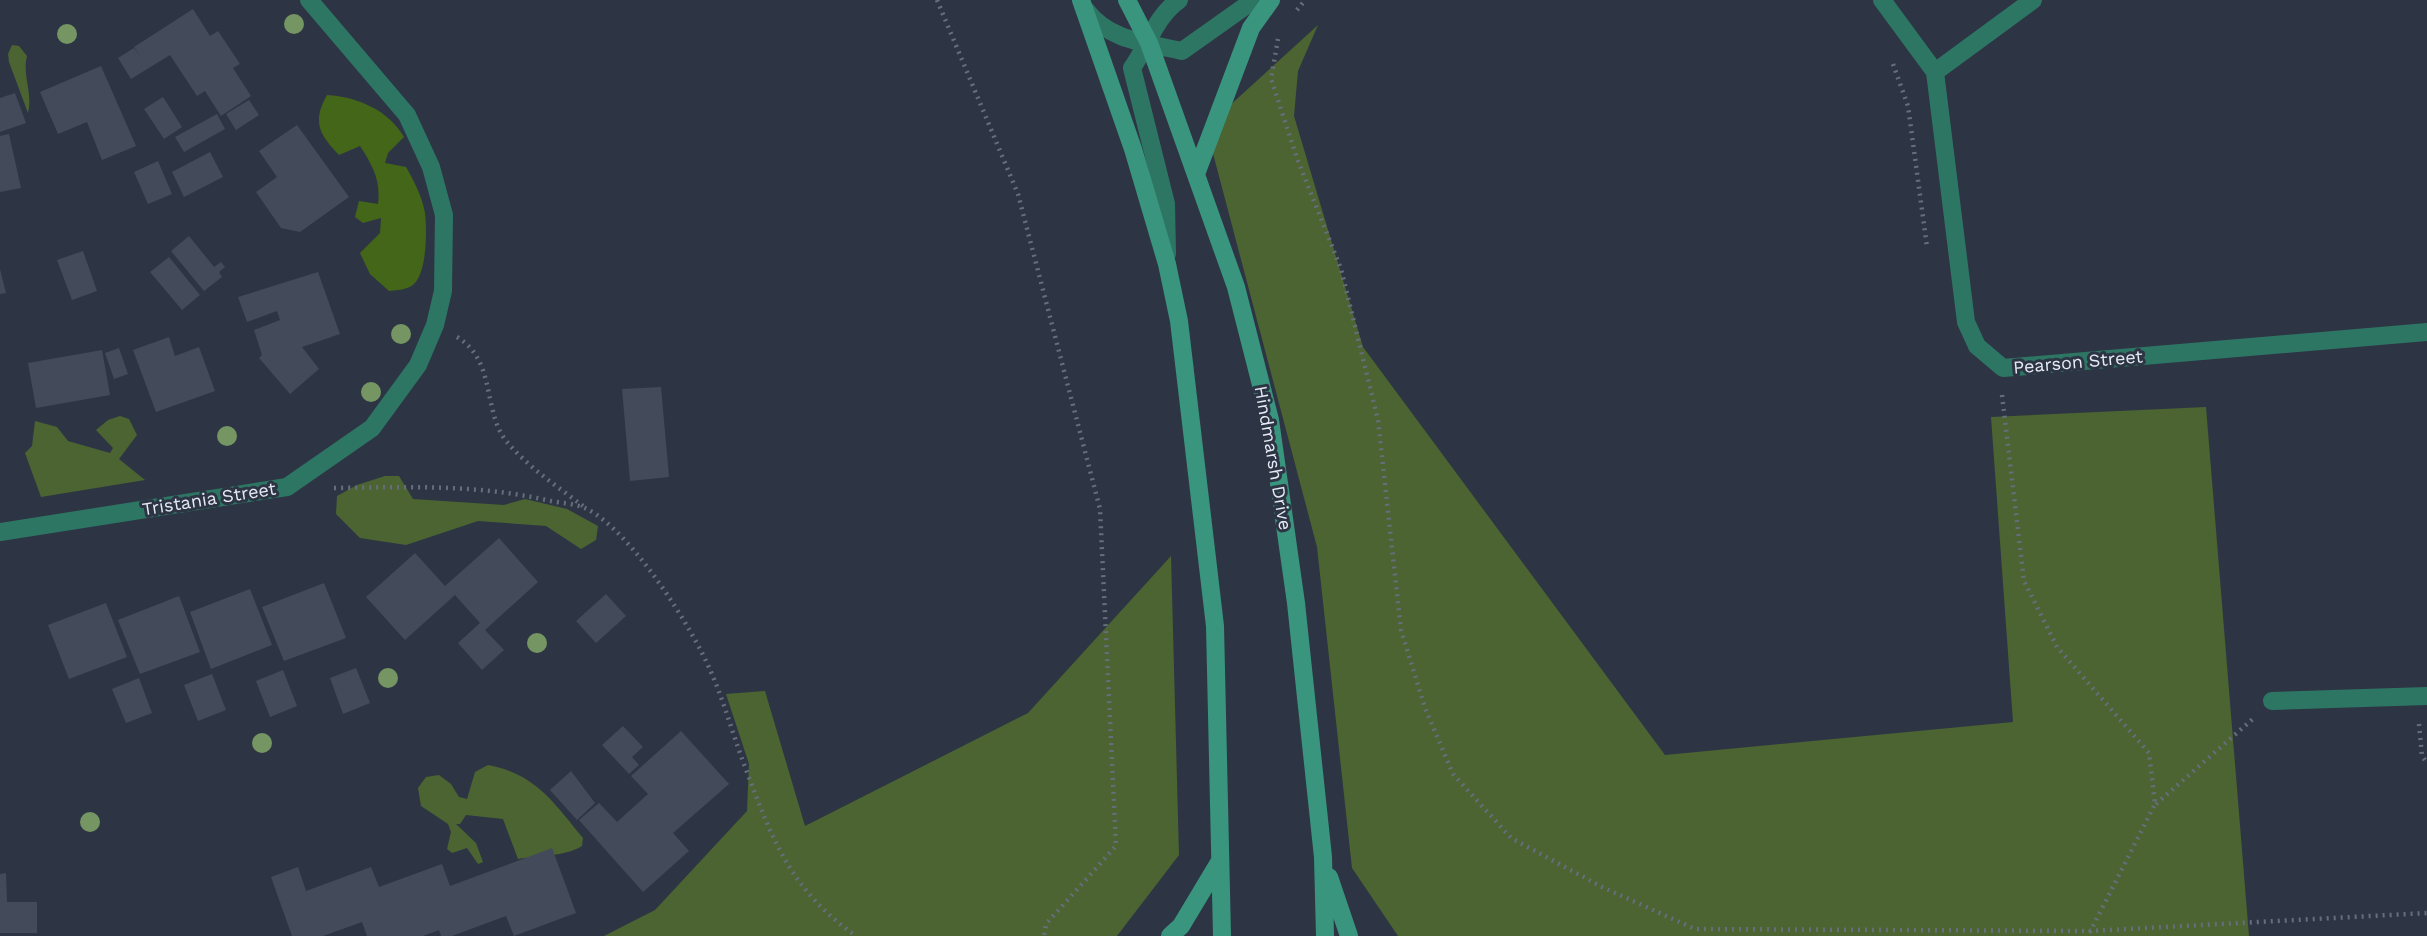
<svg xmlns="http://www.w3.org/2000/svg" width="2427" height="936" font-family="'Work Sans',sans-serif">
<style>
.green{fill:#4b6431}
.forest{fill:#446618}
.building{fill:#434b5b}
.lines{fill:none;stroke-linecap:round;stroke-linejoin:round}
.path{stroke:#676e7b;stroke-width:4.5;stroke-dasharray:2 5;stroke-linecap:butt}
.minor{stroke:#2e7664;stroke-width:18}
.secondary{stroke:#3a957f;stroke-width:18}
.tree{fill:#759563}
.labels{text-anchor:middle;stroke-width:6;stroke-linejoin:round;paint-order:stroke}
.street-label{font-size:18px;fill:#e5eaf4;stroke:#2d3544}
</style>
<rect width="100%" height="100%" fill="#2d3544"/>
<!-- green -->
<path class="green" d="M1318,25l-20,46 -4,45 69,231 302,408 348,-33 -22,-305 215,-10 43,529h-851l-46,-68 -35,-321 -111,-420z
M12,45l7,1 8,10c-5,19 6,37 1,57l-19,-51 -1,-8z
M120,416l9,3 8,16 -18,24 26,21 -104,17 -16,-44 7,-7 3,-25 22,6 11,14 42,12 3,-5 -17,-18 12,-10z
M385,476h14l14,23 91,6 21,-6 42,10 31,17 -2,14 -15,9 -35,-23 -68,-5 -72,24 -46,-7 -24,-24 1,-18 20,-11z
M1171,556l8,299 -62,81h-513l51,-26 92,-99 2,-47 -23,-70 39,-3 40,135 223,-113z
M488,765c48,9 66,38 95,73l-1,8c-18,11 -42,9 -64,13l-15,-40 -37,-4 -6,9h-4l20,19 7,19 -5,2 -11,-16 -15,5 -5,-4 4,-17 -3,-8 -27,-18 -3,-18 8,-11 13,-2 12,9 8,13 8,2 8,-27z"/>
<!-- forest -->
<path class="forest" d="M327,95c31,2 61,15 77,42l-16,16 -3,10 21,4c8,14 16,29 19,46 2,17 2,56 -10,70 -6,7 -18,7 -26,8l-19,-17 -10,-21 20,-20 1,-15 -18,5 -8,-6 4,-16 19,3c3,-23 -5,-38 -18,-58l-21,9c-20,-21 -27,-33 -12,-60z"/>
<!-- building -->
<path class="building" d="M193,9l17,27 8,-5 22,33 -7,4 18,28 -30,20 -16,-25 -8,5 -27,-41 -39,24 -13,-21 16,-10 7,9 -7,-10z
M101,66l35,80 -34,14 -15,-38 -29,12 -18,-42z
M15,93l11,30 -26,9v-34z
M163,97l19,30 -18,12 -20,-30z
M249,100l10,15 -23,15 -10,-16z
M217,114l8,15 -41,23 -9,-15z
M297,125l52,72 -49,35 -19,-4 -25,-36 21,-15 -18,-26z
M9,134l12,54 -21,4v-56z
M210,152l13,25 -39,20 -12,-25z
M158,161l14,33 -24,10 -14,-32z
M189,236l25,31 7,-5 4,5 -6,5 3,5 -18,14 -33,-40z
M83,251l14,40 -25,9 -15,-40z
M169,257l31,38 -18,15 -32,-38z
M0,269l6,24 -6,1z
M318,272l22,62 -38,13 17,22 -29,25 -31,-36 3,-3 -8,-25 26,-10 -3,-9 -30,11 -9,-25z
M169,337l6,19 24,-9 16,44 -59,21 -23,-62z
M119,348l9,26 -14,5 -9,-26z
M102,350l8,45 -74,13 -8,-45z
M661,387l8,90 -39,4 -8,-92z
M499,538l39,44 -53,48 19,20 -22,20 -24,-27 22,-20 -25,-28 -50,45 -39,-43 49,-44 30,33z
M324,583l22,55 -62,23 -22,-54z
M250,589l22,56 -61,24 -21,-57z
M606,594l20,22 -30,27 -20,-22z
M179,596l21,56 -60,22 -22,-54z
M106,603l21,54 -58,22 -21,-54z
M356,668l14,35 -27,11 -13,-36z
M283,670l14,36 -27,11 -14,-36z
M212,674l14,36 -28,11 -14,-36z
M139,678l13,35 -26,10 -14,-34z
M623,726l20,21 -11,10 7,8 -10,9 -27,-29z
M681,731l48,53 -56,49 16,18 -46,41 -64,-72 20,-17 18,19 31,-28 -17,-18z
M571,771l24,32 -18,17 -27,-30z
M552,848l24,65 -62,23 -8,-20 -54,20h-11l-2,-6 -16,6h-56l-5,-14 -39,14h-31l-21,-59 27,-10 8,24 65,-24 8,20 63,-23 8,22z
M6,873l1,29h30v31h-37v-59z"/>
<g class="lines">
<!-- path -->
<path class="path" d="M937,0l81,194 82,315 16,337 -70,78 -2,12
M1297,10l8,-10
M1278,39l-7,40 27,82 43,108 37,151 23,210 24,78 28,66 58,64 91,49 93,42 395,2 337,-18
M1893,64l15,42 19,141
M457,337c40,24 25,75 50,105 21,25 51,45 76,64
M2002,395l22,186 33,66 92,106 6,51 -67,132
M334,488c75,-1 143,-4 217,13 11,2 26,3 36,8 44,22 105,118 124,163 14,32 23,67 36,100 26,70 45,119 109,164
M2419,724l3,32 5,7
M2156,804l99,-87"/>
<!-- minor -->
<path class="minor" d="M1882,0l53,72 31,250 11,24 26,22 424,-36
M1086,10c23,31 61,33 96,41l72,-51
M1935,72l98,-72
M1167,254l-1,-50 -34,-136c16,-23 24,-52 47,-68
M0,532l287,-45 85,-59 46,-63 17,-40 8,-34 1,-76 -13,-48 -24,-52 -98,-115
M2272,701l155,-5"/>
<!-- secondary -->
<path class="secondary" d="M1081,0l52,149 34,115 12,57 36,305 7,310
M1127,0l22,43 87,244 34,133 26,183 27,254 2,79
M1196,174l55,-146 20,-28
M1329,877l20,59
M1170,936l11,-10 39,-65"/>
</g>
<!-- trees -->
<g class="tree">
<circle cx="294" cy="24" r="10"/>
<circle cx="67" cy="34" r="10"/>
<circle cx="401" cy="334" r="10"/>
<circle cx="371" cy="392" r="10"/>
<circle cx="227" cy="436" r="10"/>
<circle cx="537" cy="643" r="10"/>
<circle cx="388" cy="678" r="10"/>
<circle cx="262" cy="743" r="10"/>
<circle cx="90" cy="822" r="10"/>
</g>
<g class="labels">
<!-- street labels -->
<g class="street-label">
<text transform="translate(2078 362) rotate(-5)" y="6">Pearson Street</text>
<text transform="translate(1273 458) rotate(80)" y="6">Hindmarsh Drive</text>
<text transform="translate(209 499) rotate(-9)" y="6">Tristania Street</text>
</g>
</g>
</svg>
